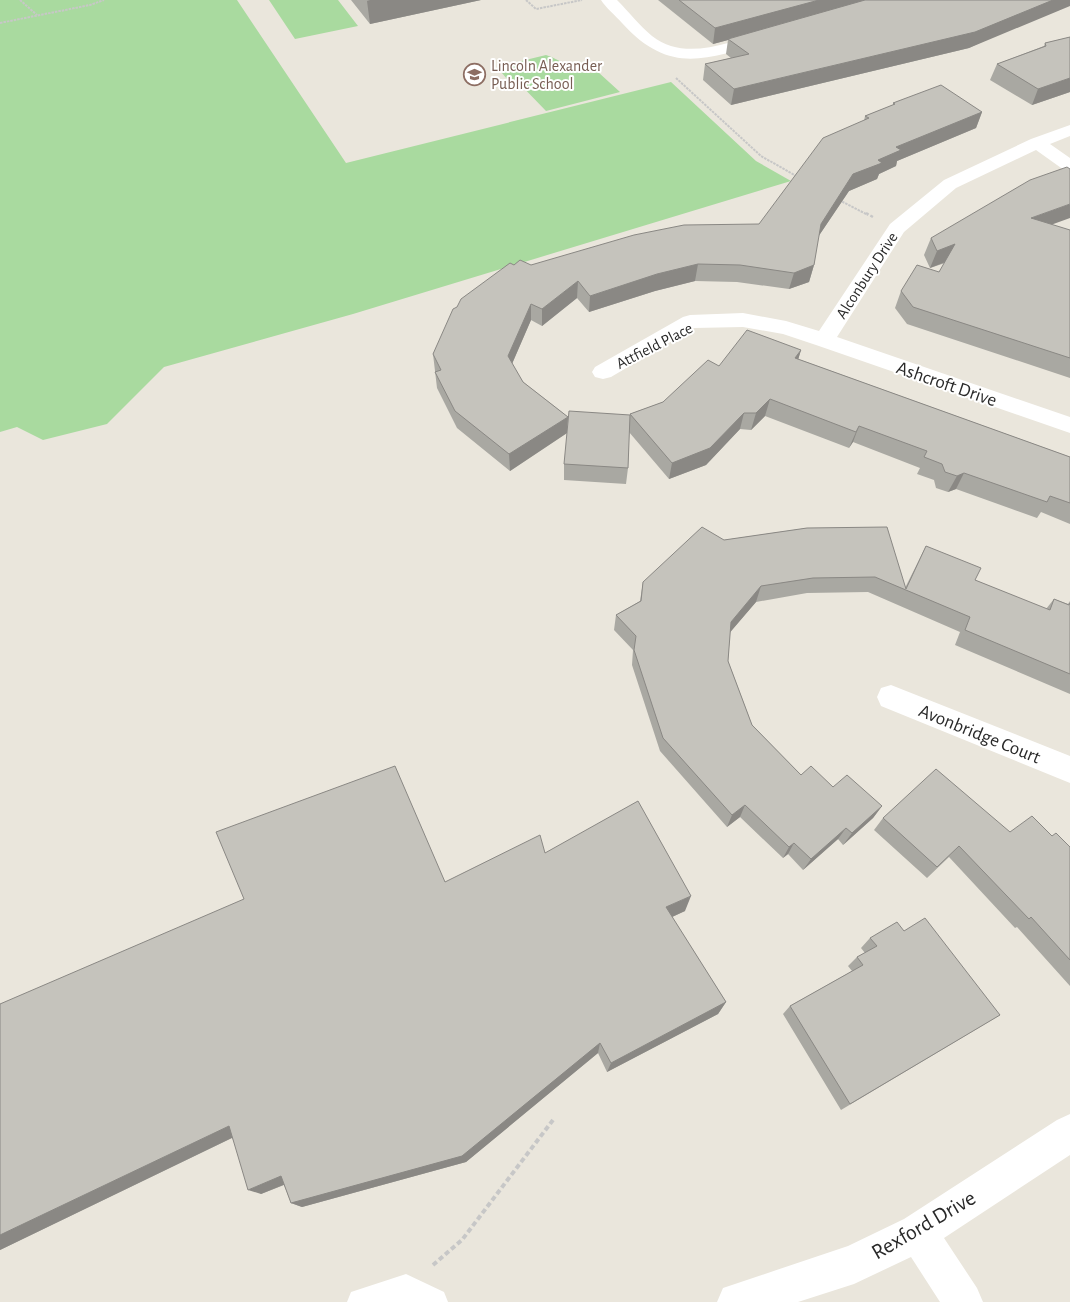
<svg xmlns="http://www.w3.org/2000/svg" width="1070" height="1302" font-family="'Alegreya Sans',sans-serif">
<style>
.green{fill:#a9da9f}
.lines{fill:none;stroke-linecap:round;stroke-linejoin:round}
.path-far2{stroke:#c7c7c7;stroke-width:2;stroke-dasharray:2.5 1;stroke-linecap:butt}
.path-far1{stroke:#c7c7c7;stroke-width:2.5;stroke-dasharray:3 2;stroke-linecap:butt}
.path{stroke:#c7c7c7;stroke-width:4;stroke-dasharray:5 3;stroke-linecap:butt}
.lane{fill:#fff;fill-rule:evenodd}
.street{fill:#fff;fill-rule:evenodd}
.wall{fill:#a9a8a2}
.shaded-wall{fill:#8a8884}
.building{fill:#c5c3bc;stroke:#8a8884}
.labels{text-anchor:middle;stroke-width:4;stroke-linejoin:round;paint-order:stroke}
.far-education-label{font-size:16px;fill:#785e54;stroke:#fff;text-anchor:start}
.far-street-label{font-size:16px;fill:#292929;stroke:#fff}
.street-label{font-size:19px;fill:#292929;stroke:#fff}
.near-street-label{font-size:22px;fill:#292929;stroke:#fff}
</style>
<rect width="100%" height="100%" fill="#eae6dc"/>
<!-- green -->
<path class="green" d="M0,0h237l109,163 325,-81 85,79 35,20 -438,133 -189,53 -57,57 -64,16 -26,-13 -17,5z
M269,0h69l20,26 -63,13z
M546,55c22,7 27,22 52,17l22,20 -74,19 -30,-31 -9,-1 -10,-12z"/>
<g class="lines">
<!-- path-far2 -->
<path class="path-far2" d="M20,0l17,15
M526,0l10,9 46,-9
M0,23l90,-18 14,-5
M676,78l85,78 37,21
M839,200l29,15"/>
<!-- path-far1 -->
<path class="path-far1" d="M866,213l7,4"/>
<!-- path -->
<path class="path" d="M433,1265l29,-25 91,-120"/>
<!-- lane -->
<path class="lane" d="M406,1274l38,18 4,10h-101l4,-10z"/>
<!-- street -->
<path class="street" d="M601,0h16c12,12 22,25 35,36 33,26 76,6 112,-3l8,5 -3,3c-61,17 -98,36 -147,-18 -7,-8 -16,-15 -21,-23z
M1070,125v11l-20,8 20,14v13l-6,-1 -28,-20 -80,38 -52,44 -67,105 233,80v16l-254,-88 -33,-11 -40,-7 -49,1 -83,49 -8,2 -8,-2 -3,-5 3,-5 88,-50 7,-2 53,-2 43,8 33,10 71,-107 54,-44 87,-41z
M891,685l179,71v27l-189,-77 -4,-9 4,-9z
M1070,1114v41l-126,83 33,50 6,14h-43l-29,-45 -57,27 -56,18h-81l6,-14 125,-42 56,-27 153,-99z"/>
</g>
<!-- wall -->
<path class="wall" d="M351,0h130l-111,24z
M658,0h412l-101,48 -238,57 -28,-25 2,-16 26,-6 -5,-4 2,-14 -15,4z
M1070,37v55l-38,13 -42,-25 7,-16 47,-18 1,-3z
M893,103l89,9 -6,16 -79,33 -1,5 -17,8 -2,5 -28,12 -31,46 -4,28 -5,17 -20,7 -52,-7 -42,-1 -40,10 -66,21 -12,-14 -35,28 -11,-6 -19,44 11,18 45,35 -1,16 -57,38 -53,-43 -20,-40 -4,-34 24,-47 57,-42h17l228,-41 105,-103 1,-5 28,-11z
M1052,225l18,5v148l-163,-54 -12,-16 6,-17 38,-19 6,-9 -15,5 -6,-13 7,-17z
M801,350l-3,9 272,98v67l-29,-12 -4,6 -81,-29 -8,3 -12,-4 -2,-8 -17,-6 3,-6 -67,-26 -4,6 -84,-32 -14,14 -11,-1 -34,36 -37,14 -40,-47 -1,36 -2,16 -62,-4v-16l66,-49v-1l33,-12 56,-36z
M807,528l98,60 21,-42 49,34 71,29 8,-10 14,5 2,-3v93l-115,-49 5,-13 -92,-40 -61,1 -51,9 -26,30 -2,29 24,64 49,50 81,31 -9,12 -30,27 -5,-6 -35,31 -15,-16 -5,4 -43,-41 -13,10 -67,-76 -28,-86 1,-15 -19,-20 2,-15 24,-14 3,-19 81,-42z
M883,818l127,14 42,4 18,11v139l-53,-59 -2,1 -66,-71 -22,21 -53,-48z
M545,853l140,58 -13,6 54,85 -8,12 -111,58 -9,-19 -132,109 -164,45 -11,-4 -7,-18 -23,9 -29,-56 -232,112v-246l445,-122z
M904,931l96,84 -159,95 -58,-96 7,-8 62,-35 -4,-5 9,-9 8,-4 -4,-5 9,-10z"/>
<!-- shaded-wall -->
<path class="shaded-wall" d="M370,0h111l-111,24 -3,-23z
M819,0h51l-142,39v1l-15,4 2,-16z
M1053,0h17v6l-101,42 -238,57 3,-16z
M1070,78v14l-38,13 6,-16z
M982,112l-6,16 -79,33 -1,5 -17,8 -2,5 -28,12 -33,49 5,-16 32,-50 25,-14 18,-13z
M1070,204v14l-47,17 8,-17z
M955,244l-7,17 -18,7 7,-17z
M698,264l-3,17 -40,10 -66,21 1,-16 67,-22z
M814,265l-5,17 -20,7 5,-16z
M578,281l-1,17 -35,28v-17z
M531,304v16l-23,53v-17z
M801,350l-5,17 -1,-9z
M770,399l-5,17 -14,14 5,-17z
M744,413l-4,16 -34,36 -37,14 3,-16z
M568,417l-1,16 -57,38 -1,-17z
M859,426l-6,16 -4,6 7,-16z
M964,473l-8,16 -8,3 9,-16z
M761,586l-5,16 -29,34 4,-14z
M745,805l-5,12 -13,10 5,-12z
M882,806l-9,12 -30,27 9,-12z
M846,828l-8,11 -35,31 8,-11z
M794,843l-6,11 -5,4 6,-11z
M691,896l-6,15 -24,11 5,-15z
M726,1002l-8,12 -111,58 4,-9z
M600,1043l-2,10 -132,109 -164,45 -11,-4z
M229,1126l13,7 -242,117v-15z
M281,1176l12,5 -32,13 -13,-4z"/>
<!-- building -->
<path class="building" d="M679,0h140l-104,28z
M865,0h188l-78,32 -241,57 -29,-25 44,-10 -21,-15z
M1070,37v41l-32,11 -41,-25 49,-18 -1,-3z
M941,85l41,27 -86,35 5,3 -23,10 4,3 -29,11 -32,50 -7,41 -20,8 -54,-8 -42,-1 -41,10 -67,22 -12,-15 -36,28 -11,-5 -23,52 15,26 45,35 -59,37 -54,-43 -20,-39 6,-2 -8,-16 20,-45 4,-2 4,-8 49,-36 4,2 6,-5 11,5 103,-30 50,-10 75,-1 64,-86 46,-20 -4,-2 30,-12 -2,-1z
M1067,167l3,2v35l-39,14 39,12v128l-157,-51 -12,-16 16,-26 22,7 16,-28 -18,7 -6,-13 99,-58z
M747,330l54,20 -6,8 275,99v46l-20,-7 -3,6 -83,-29 -7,3 -12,-4 -3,-8 -18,-7 3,-6 -68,-25 -3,6 -86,-33 -14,14h-12l-34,35 -38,15 -42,-49 33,-12 45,-42 11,6z
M569,411l61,4 -2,53 -64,-4z
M702,527l22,13 83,-12 80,-1 19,62 20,-43 55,22 -6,12 75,30 4,-11 15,6 1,-2v71l-105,-44 5,-13 -95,-40 -62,1 -52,8 -30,36 -3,39 24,64 49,50 10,-9 22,21 14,-12 35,31 -30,27 -6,-5 -35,31 -17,-16 -5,4 -44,-42 -13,10 -69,-77 -29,-88 2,-14 -20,-21 25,-14 2,-19z
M395,766l50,116 95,-47 5,18 93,-52 53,95 -25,11 60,95 -115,61 -11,-20 -138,113 -171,47 -10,-27 -33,14 -19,-64 -229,109v-231l244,-105 -28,-67z
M936,769l74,63 22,-16 20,20 4,-3 14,14v113l-39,-43 -2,2 -70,-73 -22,21 -54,-49z
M925,918l75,97 -150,89 -60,-98 73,-41 -6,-8 20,-11 -7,-8 27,-16 7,9z"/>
<!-- icons -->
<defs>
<symbol id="school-ring" viewBox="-11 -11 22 22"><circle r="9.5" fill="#fff" stroke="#8d6e63" stroke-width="1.5"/><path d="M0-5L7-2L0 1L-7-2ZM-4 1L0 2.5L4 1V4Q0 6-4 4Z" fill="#8d6e63"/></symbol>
</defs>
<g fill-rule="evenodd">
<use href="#school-ring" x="462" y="62" width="25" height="25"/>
</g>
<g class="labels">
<!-- far-education labels -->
<g class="far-education-label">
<text x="491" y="71">Lincoln Alexander<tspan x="491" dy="18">Public School</tspan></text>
</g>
<!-- far-street labels -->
<g class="far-street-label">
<text transform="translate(866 275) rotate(-57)" y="6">Alconbury Drive</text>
<text transform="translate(654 345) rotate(-27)" y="6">Attfield Place</text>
</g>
<!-- street labels -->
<g class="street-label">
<text transform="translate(947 383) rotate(19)" y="7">Ashcroft Drive</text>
<text transform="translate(980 733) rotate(22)" y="7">Avonbridge Court</text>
</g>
<!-- near-street labels -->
<g class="near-street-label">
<text transform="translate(923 1224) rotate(-30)" y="8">Rexford Drive</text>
</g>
</g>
</svg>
